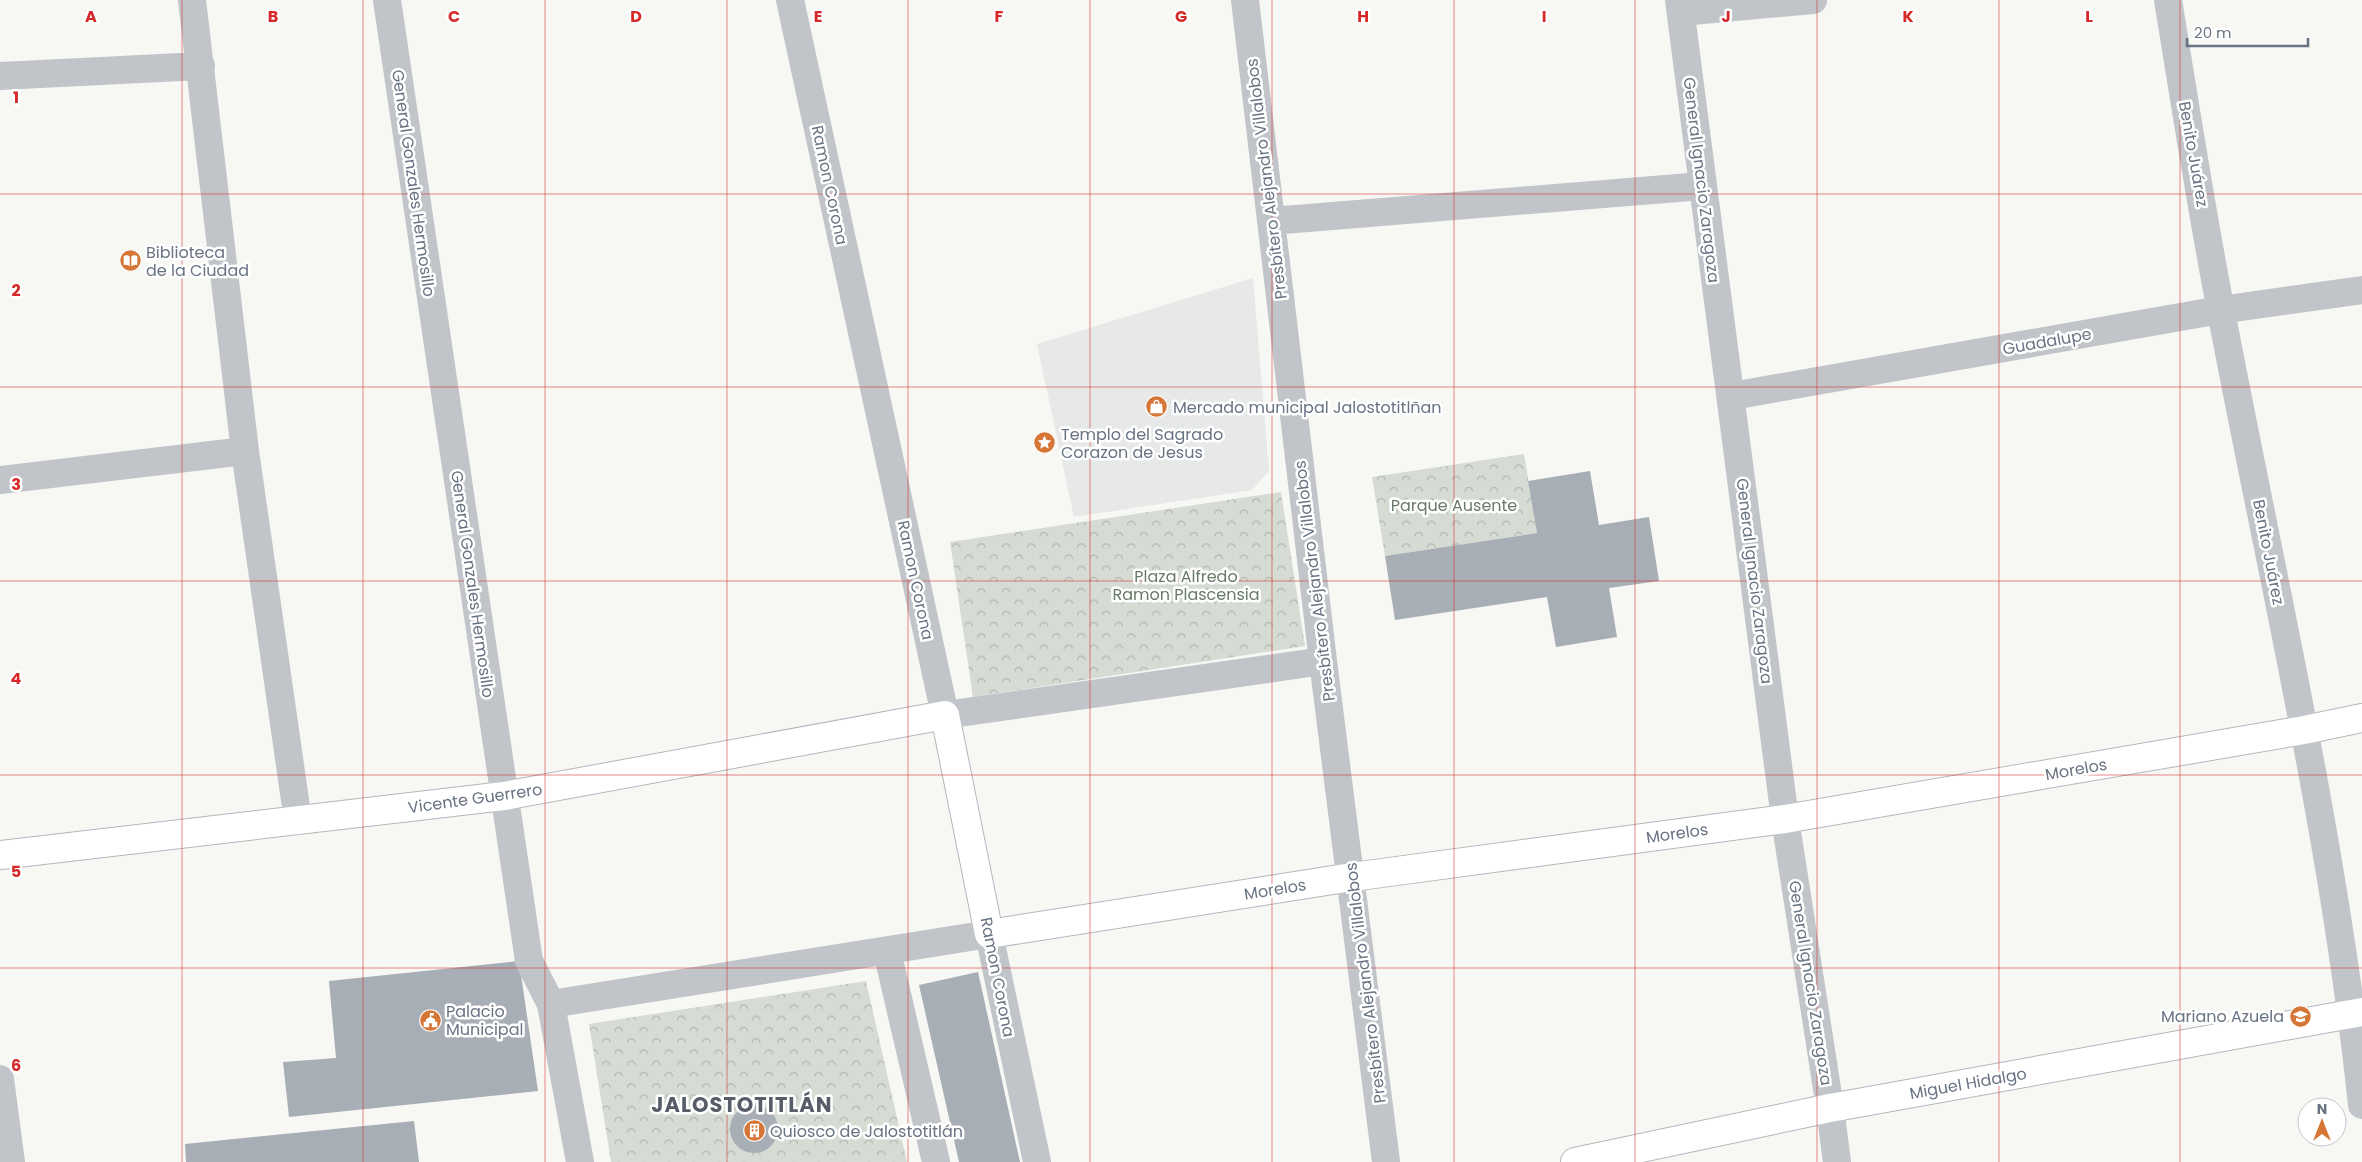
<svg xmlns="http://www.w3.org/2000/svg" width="2362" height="1162" font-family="Poppins,sans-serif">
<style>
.built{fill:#e7e8e8}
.park{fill:url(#park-crowns)}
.building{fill:#a8aeb5}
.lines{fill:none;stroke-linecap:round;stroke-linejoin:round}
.secondary-casing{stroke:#b3b7bc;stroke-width:30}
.street{stroke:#c1c4c8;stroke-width:28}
.secondary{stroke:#fff;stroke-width:28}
.grid{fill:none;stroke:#d62828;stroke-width:1;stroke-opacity:0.55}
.labels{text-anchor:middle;stroke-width:5;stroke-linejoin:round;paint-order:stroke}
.street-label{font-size:16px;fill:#687383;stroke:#fff}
.poi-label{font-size:16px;fill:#687383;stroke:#fff;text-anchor:start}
.park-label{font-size:16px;fill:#687b67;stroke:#fff}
.district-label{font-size:21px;font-weight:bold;letter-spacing:1px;fill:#565d69;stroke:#fff}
.grid-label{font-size:16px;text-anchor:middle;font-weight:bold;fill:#d62828;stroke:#fff;stroke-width:5;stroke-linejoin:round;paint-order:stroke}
</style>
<defs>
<pattern id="park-crowns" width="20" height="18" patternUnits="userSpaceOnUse" patternTransform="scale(1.25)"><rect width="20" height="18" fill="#d6dcd4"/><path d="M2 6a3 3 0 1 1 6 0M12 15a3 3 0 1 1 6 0" fill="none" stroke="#b1b7b1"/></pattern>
</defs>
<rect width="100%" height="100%" fill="#f7f7f4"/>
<!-- built -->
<path class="built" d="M1253,278l16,193 -17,19 -178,27 -37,-173z"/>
<!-- park -->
<path class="park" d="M1524,454l13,79 -152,23 -13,-79z
M1281,492l24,154 -332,51 -23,-155z
M866,981l41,181h-296l-22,-138z"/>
<!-- building -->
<path class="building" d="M1590,471l9,54 50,-8 10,64 -50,7 8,49 -61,10 -9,-50 -152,23 -10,-64 152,-23 -9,-52z
M519,961l19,130 -249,26 -6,-55 53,-4 -7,-77z
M978,972l42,190h-61l-40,-177z
M730 1129a24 24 0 1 1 48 0a24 24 0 1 1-48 0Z
M414,1121l5,41h-233l-1,-18z"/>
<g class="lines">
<defs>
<path id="secondary" d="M0,855l504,-59 441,-81 44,219 363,-57 433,-58 519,-89 58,-12
M1575,1162l255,-54 532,-96"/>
</defs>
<!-- secondary casing -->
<use href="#secondary" class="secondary-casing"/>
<!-- street -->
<path class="street" d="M192,0l53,451 53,370
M387,0l142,961 22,43 29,158
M790,0l155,715 378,-54
M1245,0l78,661 63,501
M1679,0l106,819 45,289 7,54
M2168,0c17,104 33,208 53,311 50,264 113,526 141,794
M1681,12l132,-12
M0,76l201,-10
M1271,221l431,-35
M1732,396l488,-86 142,-20
M0,480l245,-29
M887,951l49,211
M551,1004l438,-70 48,228
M0,1079l11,83"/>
<!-- secondary -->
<use href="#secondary" class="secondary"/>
</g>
<!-- grid -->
<path class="grid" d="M182,0v1162M363,0v1162M545,0v1162M727,0v1162M908,0v1162M1090,0v1162M1272,0v1162M1454,0v1162M1635,0v1162M1817,0v1162M1999,0v1162M2180,0v1162M0,194h2362M0,387h2362M0,581h2362M0,775h2362M0,968h2362"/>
<!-- icons -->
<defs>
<symbol id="library-disc" viewBox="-11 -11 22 22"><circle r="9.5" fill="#d57536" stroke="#fff"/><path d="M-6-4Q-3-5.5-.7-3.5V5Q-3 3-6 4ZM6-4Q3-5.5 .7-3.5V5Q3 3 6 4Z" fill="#fff"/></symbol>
<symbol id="shop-disc" viewBox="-11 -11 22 22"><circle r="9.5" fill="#d57536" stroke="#fff"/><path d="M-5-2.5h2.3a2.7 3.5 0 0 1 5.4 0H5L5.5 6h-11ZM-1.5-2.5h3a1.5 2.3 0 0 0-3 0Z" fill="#fff"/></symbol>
<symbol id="sight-disc" viewBox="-11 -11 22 22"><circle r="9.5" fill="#d57536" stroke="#fff"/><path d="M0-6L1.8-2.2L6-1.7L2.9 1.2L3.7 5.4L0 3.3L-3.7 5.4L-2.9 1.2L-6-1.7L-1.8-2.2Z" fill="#fff"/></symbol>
<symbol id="school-disc" viewBox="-11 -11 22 22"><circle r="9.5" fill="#d57536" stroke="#fff"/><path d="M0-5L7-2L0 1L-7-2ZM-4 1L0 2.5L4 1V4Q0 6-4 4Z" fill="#fff"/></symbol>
<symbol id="civic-disc" viewBox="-11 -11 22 22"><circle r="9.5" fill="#d57536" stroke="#fff"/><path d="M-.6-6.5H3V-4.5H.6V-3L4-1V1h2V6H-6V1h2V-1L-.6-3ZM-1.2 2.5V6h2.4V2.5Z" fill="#fff"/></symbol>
<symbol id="building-disc" viewBox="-11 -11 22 22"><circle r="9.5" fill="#d57536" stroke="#fff"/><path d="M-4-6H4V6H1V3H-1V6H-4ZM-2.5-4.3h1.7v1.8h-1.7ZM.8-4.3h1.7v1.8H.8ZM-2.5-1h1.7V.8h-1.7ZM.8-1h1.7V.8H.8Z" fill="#fff"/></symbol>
</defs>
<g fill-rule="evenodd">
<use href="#library-disc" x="118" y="248" width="25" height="25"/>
<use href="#shop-disc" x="1144" y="394" width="25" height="25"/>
<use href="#sight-disc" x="1032" y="430" width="25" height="25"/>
<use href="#school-disc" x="2288" y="1004" width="25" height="25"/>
<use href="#civic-disc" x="418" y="1008" width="25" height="25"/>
<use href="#building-disc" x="742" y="1118" width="25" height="25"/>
</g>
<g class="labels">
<!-- street labels -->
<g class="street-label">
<text transform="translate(2194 154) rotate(80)" y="6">Benito Juárez</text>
<text transform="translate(1266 179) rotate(-97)" y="6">Presbítero Alejandro Villalobos</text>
<text transform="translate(1702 180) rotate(83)" y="6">General Ignacio Zaragoza</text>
<text transform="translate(414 183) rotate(82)" y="6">General Gonzales Hermosillo</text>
<text transform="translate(830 185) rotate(78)" y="6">Ramon Corona</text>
<text transform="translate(2047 341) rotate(-10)" y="6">Guadalupe</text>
<text transform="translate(2269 552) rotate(79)" y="6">Benito Juárez</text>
<text transform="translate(916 580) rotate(78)" y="6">Ramon Corona</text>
<text transform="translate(1314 581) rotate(-97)" y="6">Presbítero Alejandro Villalobos</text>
<text transform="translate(1755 581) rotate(83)" y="6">General Ignacio Zaragoza</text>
<text transform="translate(473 584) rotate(82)" y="6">General Gonzales Hermosillo</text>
<text transform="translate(2076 769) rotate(-10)" y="6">Morelos</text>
<text transform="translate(475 798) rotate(-8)" y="6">Vicente Guerrero</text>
<text transform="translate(1677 833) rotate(-8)" y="6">Morelos</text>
<text transform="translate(1275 889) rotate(-9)" y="6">Morelos</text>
<text transform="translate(998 977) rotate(79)" y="6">Ramon Corona</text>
<text transform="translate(1365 983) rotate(-97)" y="6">Presbítero Alejandro Villalobos</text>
<text transform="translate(1811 983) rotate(81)" y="6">General Ignacio Zaragoza</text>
<text transform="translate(1968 1083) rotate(-10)" y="6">Miguel Hidalgo</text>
</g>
<!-- poi labels -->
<g class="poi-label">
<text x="146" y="258">Biblioteca<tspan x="146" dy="18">de la Ciudad</tspan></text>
<text x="1173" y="413">Mercado municipal Jalostotitlñan</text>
<text x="1061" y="440">Templo del Sagrado<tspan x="1061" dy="18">Corazon de Jesus</tspan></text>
<text x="446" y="1017">Palacio<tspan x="446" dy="18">Municipal</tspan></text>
<text x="2284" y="1022" text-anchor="end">Mariano Azuela</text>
<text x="770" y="1137">Quiosco de Jalostotitlán</text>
</g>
<!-- park labels -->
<g class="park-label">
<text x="1454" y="511">Parque Ausente</text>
<text x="1186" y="582">Plaza Alfredo<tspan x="1186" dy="18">Ramon Plascensia</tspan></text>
</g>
<!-- district labels -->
<g class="district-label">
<text x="742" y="1112">JALOSTOTITLÁN</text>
</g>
</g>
<g class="grid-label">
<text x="91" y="22">A</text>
<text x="273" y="22">B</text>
<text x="454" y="22">C</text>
<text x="636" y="22">D</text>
<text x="818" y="22">E</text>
<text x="999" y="22">F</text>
<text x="1181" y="22">G</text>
<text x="1363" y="22">H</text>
<text x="1544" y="22">I</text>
<text x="1726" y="22">J</text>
<text x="1908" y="22">K</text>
<text x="2089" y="22">L</text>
<text x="16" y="103">1</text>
<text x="16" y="296">2</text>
<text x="16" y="490">3</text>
<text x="16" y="684">4</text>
<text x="16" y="877">5</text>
<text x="16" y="1071">6</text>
</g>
<!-- north arrow -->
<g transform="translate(2322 1122)"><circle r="24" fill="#ffffff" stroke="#c3c7cd"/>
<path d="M0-4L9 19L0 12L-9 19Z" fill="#d57536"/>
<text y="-8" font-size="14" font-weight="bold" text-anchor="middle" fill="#687383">N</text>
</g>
<!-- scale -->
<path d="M2187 38v8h121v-8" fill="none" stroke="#687383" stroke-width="2.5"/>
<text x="2194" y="38" font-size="15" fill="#687383" stroke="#ffffff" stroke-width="4" paint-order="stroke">20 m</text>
</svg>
